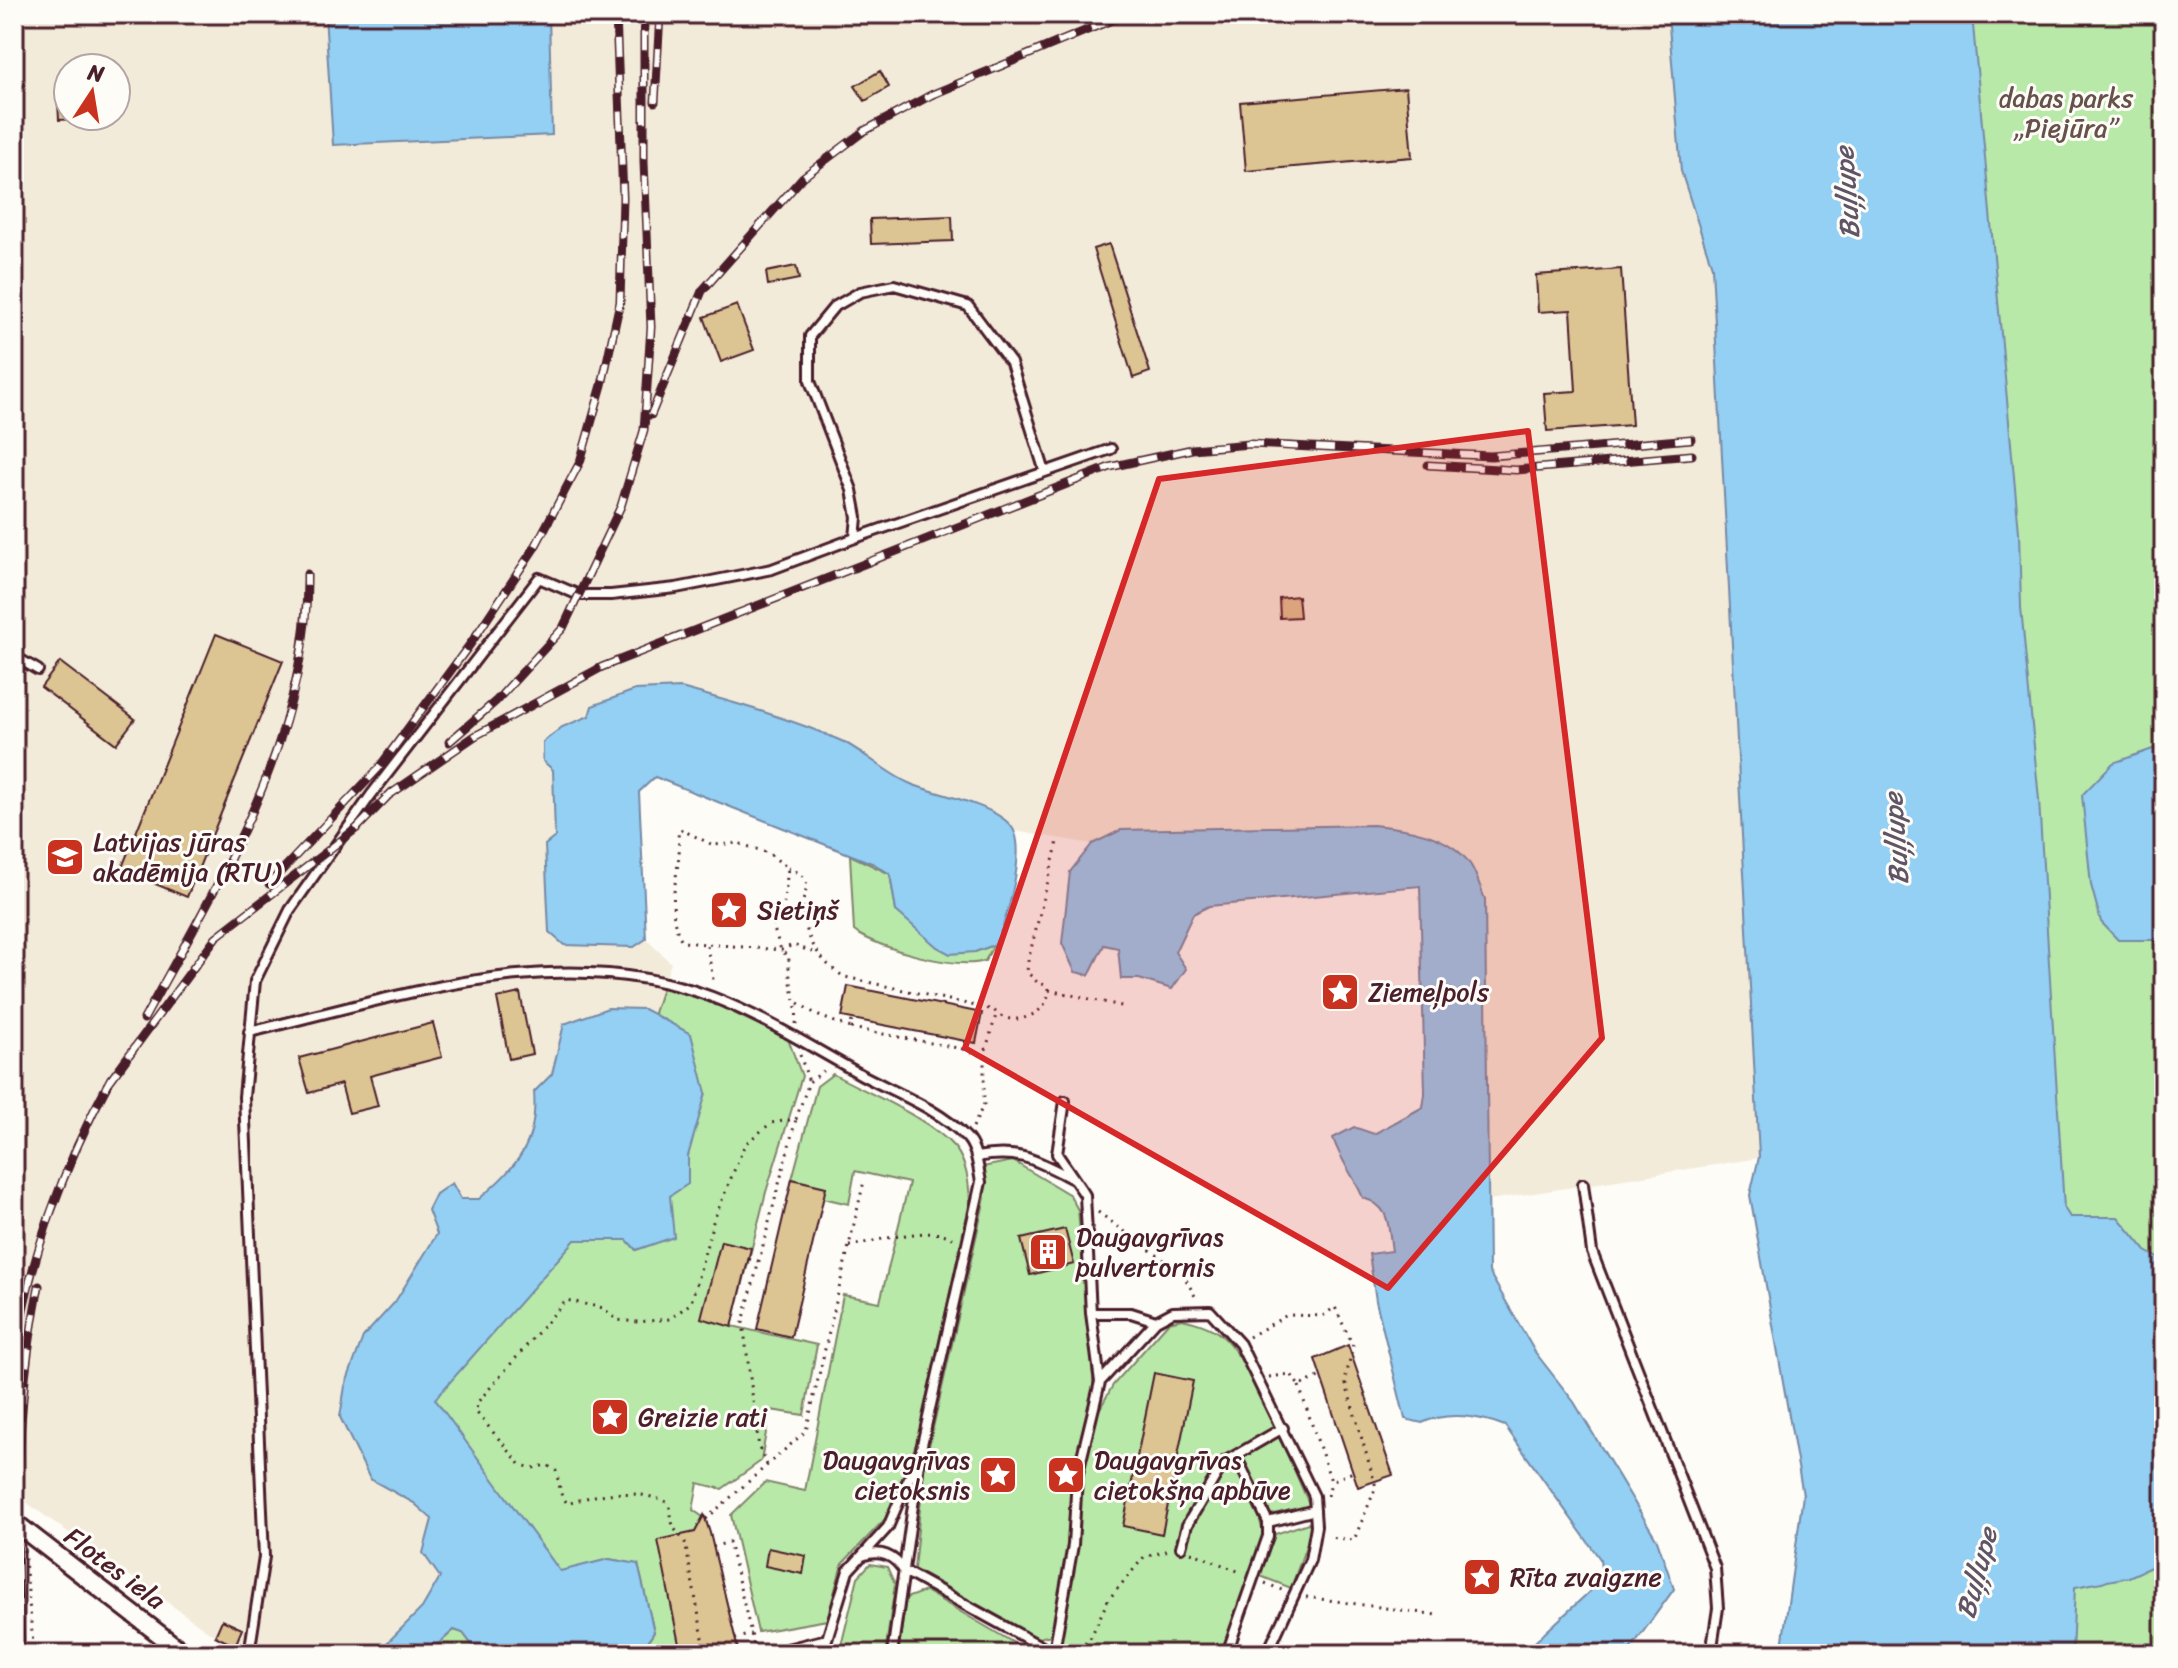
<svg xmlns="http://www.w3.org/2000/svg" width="2178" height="1668" font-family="Sriracha,sans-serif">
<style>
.built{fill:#f3ebd9;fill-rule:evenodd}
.green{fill:#b8e9a9;stroke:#81846a;stroke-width:2}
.water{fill:#94cff4;stroke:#7689a4;stroke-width:2}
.building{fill:#dcc493;stroke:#4a1f2b;stroke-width:2}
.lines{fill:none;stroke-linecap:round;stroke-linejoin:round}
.service-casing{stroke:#4a1f2b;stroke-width:14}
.minor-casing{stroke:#4a1f2b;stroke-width:22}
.path{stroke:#4a1f2b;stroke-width:3;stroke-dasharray:2 6;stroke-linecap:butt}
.service{stroke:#fdfcf7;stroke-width:8}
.minor{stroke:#fdfcf7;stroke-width:16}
.rail-casing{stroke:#4a1f2b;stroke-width:9}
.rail{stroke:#fdfcf7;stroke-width:6;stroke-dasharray:18;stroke-linecap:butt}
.marked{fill:#d62828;fill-opacity:0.2;stroke:#d62828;stroke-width:6;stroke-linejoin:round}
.labels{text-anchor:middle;stroke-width:6;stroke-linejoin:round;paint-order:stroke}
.park-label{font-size:26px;fill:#66524a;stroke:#fdfcf7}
.poi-label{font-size:26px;fill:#4a1f2b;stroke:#fdfcf7;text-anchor:start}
.street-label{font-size:26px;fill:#4a1f2b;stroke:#fdfcf7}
.water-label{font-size:28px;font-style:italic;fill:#605467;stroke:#fdfcf7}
</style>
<rect width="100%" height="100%" fill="#fdfcf7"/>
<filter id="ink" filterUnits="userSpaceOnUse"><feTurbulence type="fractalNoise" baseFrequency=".0125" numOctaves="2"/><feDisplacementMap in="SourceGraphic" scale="16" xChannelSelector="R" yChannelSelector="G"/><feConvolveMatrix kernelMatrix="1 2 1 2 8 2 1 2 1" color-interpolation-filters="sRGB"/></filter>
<g filter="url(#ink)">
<!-- built -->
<path class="built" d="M14,14h311l8,131 219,-10 -3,-121h1119l13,157 31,96 47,891 -270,42 -4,-301 -16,-36 -32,-24 -26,-10 -38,-4 -252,5 -29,14 -77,-13 -28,-20 -77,-27 -65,-41 -256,-27 -27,11 -9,43 2,67 -10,8 89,102 12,-8 25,24 -17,50 -10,-4 -80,15 -12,50 -18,18 2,26 -6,23 -23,33 -28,25h-18l-33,12 9,22 -42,69 -32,35 7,142 44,24 18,16 -9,34 17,24 -18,31 -46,46h-124l-37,-18 -188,-133 -1,-11 -12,-7zM68,68h48v48h-48z"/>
<!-- green -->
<path class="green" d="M1960,14h204v1640h-109z
M850,855l40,19 6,37 79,41 19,-7 -9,16c-29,9 -106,-12 -131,-30z
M663,985l52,19 73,35 14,37 -36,116 -34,134 85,19 -13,70 -34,-5 -9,51 -39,28 -24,-6 -5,27 13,9 33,135h-95l-2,-3 12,-19 -16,-68 -29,-5 -49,13 -126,-173 141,-160h52l9,11 19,-9 15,-45 -7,-165 -9,-18z
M833,1074c36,20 97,44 122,74 12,15 14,36 15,53l-53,241 -31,76 -44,46 -15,56 -69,12 -27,-117 34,-33 40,9 38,-196 37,7 29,-119 -54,-12 -6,33 -26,-6 2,-11 -33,-8 25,-93z
M1013,1161l57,34 8,15 15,167v14l-20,86 -5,69 -16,89 -14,3 -124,-69 10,-101 61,-270 -3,-31z
M1182,1319c14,3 28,7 39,16 30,25 71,132 89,171l-37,12 -5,-9 -10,4 6,23 -41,118h-156l-7,-14 17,-96 4,-66 17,-66 15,-27 56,-63z
M1308,1523l5,3 -22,62 -31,-12 15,-42z
M870,1564l17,3 8,18 -10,69h-46l19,-77z
M925,1591l101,59 5,4h-133l8,-56z
M454,1630l9,3 16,21h-52z"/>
<!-- water -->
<path class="water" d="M325,14h224l3,121 -219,10z
M1668,14h304l47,518 2,75 18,193 25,408 6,9h48l28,34 18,10v300l-35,16 -54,10 -3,67h-291l22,-159 -53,-300 9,-38 -47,-890 -31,-96z
M681,688c55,15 111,31 163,54 23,12 43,32 67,42 24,10 95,22 104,49 9,24 -8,91 -21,112l-19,7 -25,2 -13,-7 -41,-36 -6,-37 -16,-10 -219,-87 -16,15 7,147 -12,8 -70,-2 -15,-13 -4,-87 10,-8 -2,-67 -10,-9v-19l19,-15 27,-11 3,-10 43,-16z
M2164,745v201l-11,-6h-35l-17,-18 -10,-37 -9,-90 31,-32z
M1373,825c33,3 76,9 97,39 7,10 10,24 15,35l4,373 46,80 39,50 83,138 17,49 -47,65h-105l80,-74 -2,-21 -95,-133c-25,-10 -58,-15 -83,-3l-17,-4 -29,-118 -7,-47 23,-3c-4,-25 -1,-45 -29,-53 -9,-22 -23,-38 -30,-60l21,-11 20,7 49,-27 2,-13 -5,-208 -211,20 -16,8 -18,38 11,17 -14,20 -33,-10h-18l-3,-31 -14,-3 -15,30 -14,-3 -13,-29 8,-71 22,-28 29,-14z
M608,1008l36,1 47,25 15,59 -18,63v28l-18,12 4,41 -38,13 -9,-10h-52l-140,159 125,172 49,-12 29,5 16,68 -12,19 2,3h-165l-16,-21 -9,-3 -27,24h-51l46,-46 18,-31 -17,-24 9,-34 -18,-16 -44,-24 -30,-62 5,-31 18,-49 32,-35 42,-68 -9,-24 8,-16 16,-11 9,16h18c38,-33 59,-55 55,-107l18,-18 12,-50z"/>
<!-- building -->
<path class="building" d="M880,71l9,16 -24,14 -10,-15z
M1406,88l6,69 -166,14 -6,-69z
M58,101h10v15l8,3 -17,1z
M952,216l1,25 -82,3 -1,-25z
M1109,244l41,128 -17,6 -40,-129z
M796,266l3,13 -31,6 -2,-13z
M1621,269l11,156 -85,6 -3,-38 32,-2 -5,-81 -33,2 -2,-37z
M737,305l17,45 -33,12 -17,-45z
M1298,596l2,21 -20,1 -1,-20z
M216,634l67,27 -96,236 -66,-27z
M60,662l75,57 -19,25 -75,-57z
M848,986l134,27 -6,30 -134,-26z
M520,993l12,61 -23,5 -12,-61z
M433,1023l9,34 -72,19 8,30 -29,7 -8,-29 -32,9 -10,-35z
M792,1179l34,8 -35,150 -34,-8z
M1065,1229l9,35 -44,11 -9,-36z
M721,1241l30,7 -19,79 -31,-9z
M1348,1345l45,130 -35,12 -43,-128z
M1154,1373l39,8 -31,153 -39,-8z
M704,1515l6,18 29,121h-58l-23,-114 37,-8z
M768,1548l38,8 -3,18 -38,-8z
M222,1620l20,9 -7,17 -20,-10z"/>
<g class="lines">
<defs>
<path id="service" d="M855,538l256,-89
M14,656l24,14
M249,1032c149,-35 313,-93 463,-35 52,20 101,51 150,78 34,18 77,34 104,62 11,11 12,31 15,45l-60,267 -29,205
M976,1157c43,-8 60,3 97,22
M1583,1184l9,68 123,316 3,40 -7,46
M1091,1313h40l25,8
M1100,1382l56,-61 17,-9 37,-1 30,33 74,152 2,30 -6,34 -43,94
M1268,1522l47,-12
M1181,1547l6,-22 37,-63 59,-34
M862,1556c18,-7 33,0 42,15l149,82
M1227,1653l41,-117v-14l-32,-66
M249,1654l15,-97 -20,-460 11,-116 35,-71 81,-115 168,-217 40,17h32l65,-7 96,-19 83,-31 2,-21 -5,-27 -42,-109v-45l24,-29 26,-15 34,-7 74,21 43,57 33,106
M767,1654l60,-15 21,-68 40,-44 28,-66
M1058,1654l-4,-3 19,-106 4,-68 23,-95 -9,-69 -6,-118 -28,-41 8,-53"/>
<path id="minor" d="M14,1522l171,132"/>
</defs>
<!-- service casing -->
<use href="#service" class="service-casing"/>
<!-- minor casing -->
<use href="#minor" class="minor-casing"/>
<!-- path -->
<path class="path" d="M788,868c5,2 13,5 16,10 6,8 0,16 -1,24 -1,32 16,61 42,75l149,33c16,21 62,3 53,-25l-9,-2 -11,-11 1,-11 30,-120
M707,946l7,39
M1049,990l77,17
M798,1003l21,13 32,12 1,-9
M796,1024c3,-24 -9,-42 -7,-66l-8,-8 -8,-24 11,-23 4,-35 -20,-15 -30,-10 -25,2 -33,-16c-4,8 0,16 -1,25 -2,27 -14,62 4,88l98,8 12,-5 22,8
M851,1028l112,21 3,-8
M963,1049l19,7
M800,1055l9,27
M973,1127l11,-23v-48l12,-41
M1098,1212l85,62 13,24
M849,1246c23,-4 86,-22 105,-7
M749,1259l9,2
M1249,1337l38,-22 36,1 12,-9 18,39 -8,35 31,106 -22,53 -25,-3
M1269,1377l22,-3 8,12 22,-10
M1299,1386l32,95 22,-9
M767,1465l-8,-17 -16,-126 53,-203
M1328,1496l3,-15
M706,1519l100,-88 58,-250
M713,1547l16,-5 26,108
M24,1550l10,104
M1191,1552l49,20
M1265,1583l19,8
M1306,1597l131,18
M735,1639l16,-5
M1069,1647l20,-6 19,-41 36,-43 25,-7
M677,1654l1,-1
M706,1654l-21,-112 -12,-15 -4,-24c-32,-14 -69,-12 -101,1l-6,-7 -6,-26 -9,-6 -14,3 -12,-3 -45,-53 1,-9 89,-103 37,8 14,12 21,2 32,-3 21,-16 22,-81 32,-78 26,-21 25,-4 13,-37 16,-12"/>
<!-- service -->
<use href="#service" class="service"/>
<!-- minor -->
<use href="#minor" class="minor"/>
<defs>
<path id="rail" d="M655,102l5,-88
M651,415l51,-124 101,-114 61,-46 67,-36 195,-81
M1428,465l88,5 176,-15
M449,742l47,-41 67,-73 58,-122 23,-76 7,-103 -7,-165v-148
M385,798l90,-62 127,-69 508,-200 82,-18 58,-5 241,12 200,-17
M269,884l109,-115 93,-126 64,-96 45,-85 22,-77 18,-83 3,-104 -7,-184
M144,1019c76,-140 165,-280 163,-445
M107,1085l109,-148 141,-109 35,-36
M14,1361c13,-97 50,-197 97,-283
M21,1654c-7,-123 -6,-247 18,-368"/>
</defs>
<!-- rail casing -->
<use href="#rail" class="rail-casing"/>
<!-- rail -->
<use href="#rail" class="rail"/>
</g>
</g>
<!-- marked area -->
<path class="marked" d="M1528,431l74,607 -214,250 -423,-240 194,-569z"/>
<!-- icons -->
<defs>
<symbol id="university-square" viewBox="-11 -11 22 22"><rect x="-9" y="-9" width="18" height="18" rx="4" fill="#c8321e" stroke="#fdfcf7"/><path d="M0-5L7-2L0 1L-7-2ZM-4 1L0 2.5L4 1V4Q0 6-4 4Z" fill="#fff"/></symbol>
<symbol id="sight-square" viewBox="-11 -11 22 22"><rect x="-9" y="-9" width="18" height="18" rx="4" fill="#c8321e" stroke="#fdfcf7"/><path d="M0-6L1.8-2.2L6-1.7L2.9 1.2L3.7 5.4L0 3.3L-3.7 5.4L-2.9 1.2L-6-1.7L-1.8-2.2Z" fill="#fff"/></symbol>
<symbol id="building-square" viewBox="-11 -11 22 22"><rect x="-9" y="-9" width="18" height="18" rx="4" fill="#c8321e" stroke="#fdfcf7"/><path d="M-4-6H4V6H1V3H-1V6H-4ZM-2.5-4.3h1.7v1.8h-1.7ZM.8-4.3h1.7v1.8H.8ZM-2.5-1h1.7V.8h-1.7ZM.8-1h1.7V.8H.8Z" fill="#fff"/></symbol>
</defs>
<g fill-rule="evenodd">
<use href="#university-square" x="43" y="835" width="44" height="44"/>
<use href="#sight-square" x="707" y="888" width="44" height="44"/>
<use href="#sight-square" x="1318" y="970" width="44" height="44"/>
<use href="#building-square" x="1026" y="1230" width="44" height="44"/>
<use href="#sight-square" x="588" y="1395" width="44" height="44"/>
<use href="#sight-square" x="976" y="1453" width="44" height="44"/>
<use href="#sight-square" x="1044" y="1453" width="44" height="44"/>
<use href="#sight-square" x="1460" y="1555" width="44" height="44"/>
</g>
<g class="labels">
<!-- park labels -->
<g class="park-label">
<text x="2066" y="107">dabas parks<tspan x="2066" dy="30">„Piejūra”</tspan></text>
</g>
<!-- poi labels -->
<g class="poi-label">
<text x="93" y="851">Latvijas jūras<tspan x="93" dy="30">akadēmija (RTU)</tspan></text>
<text x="757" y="919">Sietiņš</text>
<text x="1368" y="1001">Ziemeļpols</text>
<text x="1076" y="1246">Daugavgrīvas<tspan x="1076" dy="30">pulvertornis</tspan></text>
<text x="638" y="1426">Greizie rati</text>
<text x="970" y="1469" text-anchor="end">Daugavgrīvas<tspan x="970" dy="30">cietoksnis</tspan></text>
<text x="1094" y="1469">Daugavgrīvas<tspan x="1094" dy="30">cietokšņa apbūve</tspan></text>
<text x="1510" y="1586">Rīta zvaigzne</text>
</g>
<!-- street labels -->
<g class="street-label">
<text transform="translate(115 1568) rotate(37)" y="9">Flotes iela</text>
</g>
<!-- water labels -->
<g class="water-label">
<text transform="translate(1846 193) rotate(-94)" y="10">Buļļupe</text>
<text transform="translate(1895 839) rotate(-94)" y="10">Buļļupe</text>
<text transform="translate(1976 1573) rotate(-75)" y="10">Buļļupe</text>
</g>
</g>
<!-- margin -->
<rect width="2178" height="1668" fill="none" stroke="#fdfcf7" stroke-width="48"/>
<rect x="24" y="24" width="2130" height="1620" fill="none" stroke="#4a1f2b" stroke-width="3" filter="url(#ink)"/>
<!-- north arrow -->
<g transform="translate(92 92) rotate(12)"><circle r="38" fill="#fdfcf7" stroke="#b5a4a5" stroke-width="2"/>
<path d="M0-6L14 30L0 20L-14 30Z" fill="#c8321e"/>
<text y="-12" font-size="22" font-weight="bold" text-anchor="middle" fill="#4a1f2b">N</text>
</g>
</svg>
